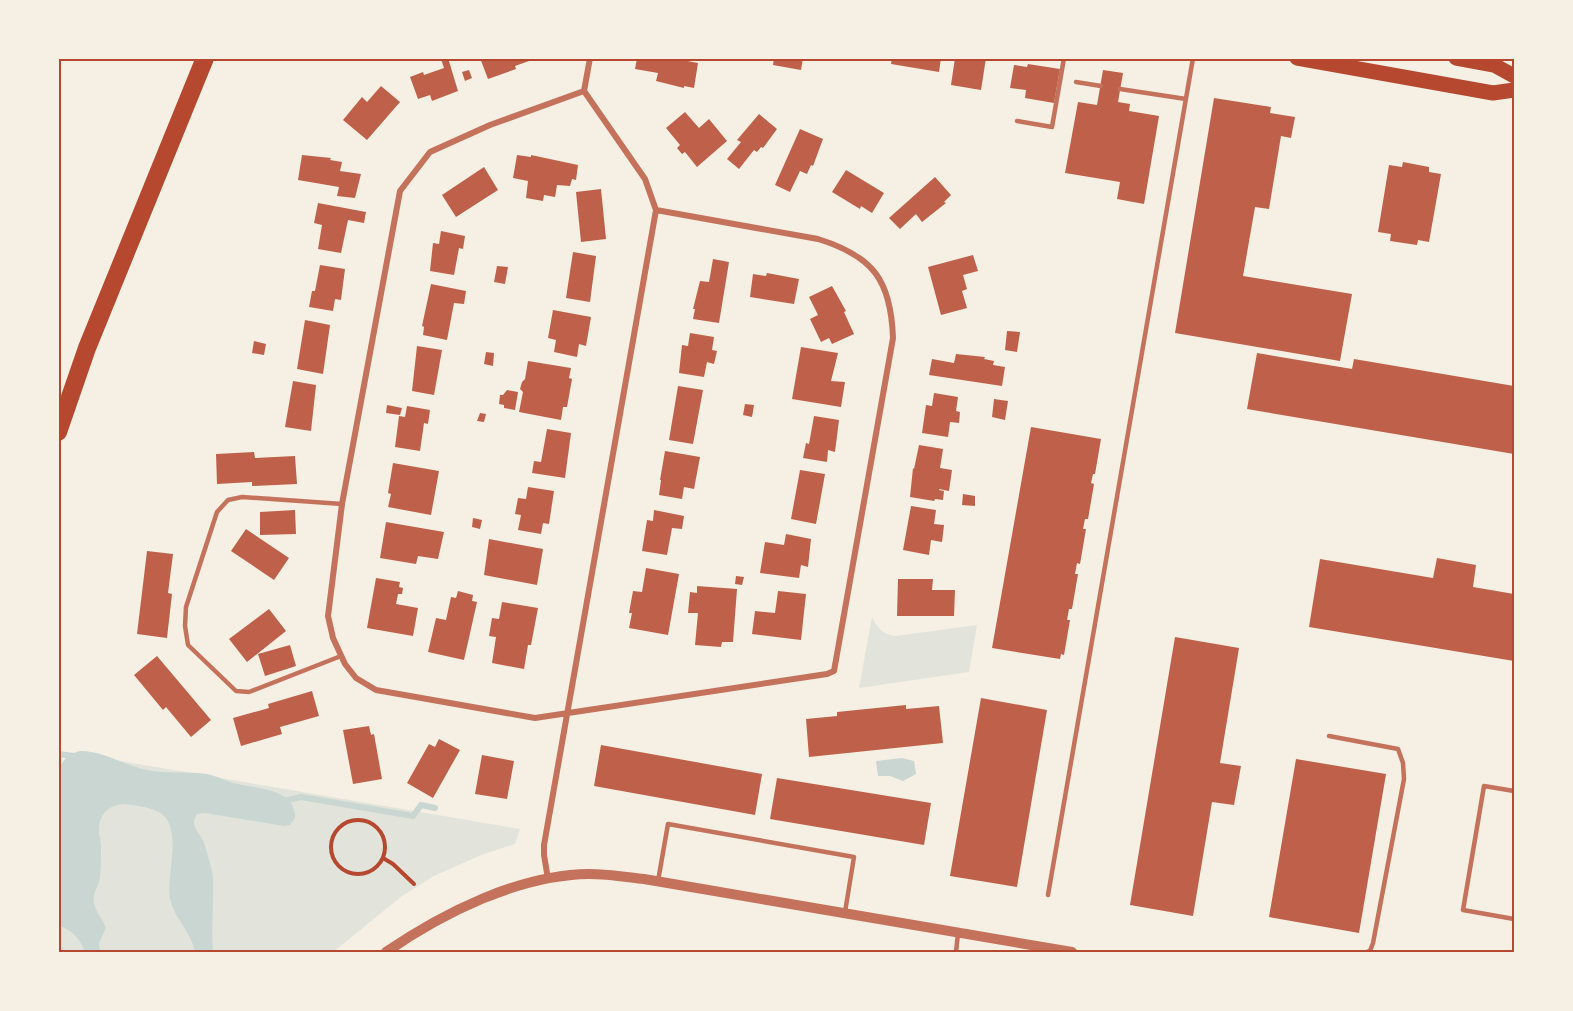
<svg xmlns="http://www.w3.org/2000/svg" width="1573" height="1011" font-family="'IBM Plex Sans',sans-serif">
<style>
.green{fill:#e2e4dc}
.water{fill:#c9d6d2}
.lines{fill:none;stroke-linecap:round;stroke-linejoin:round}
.stream{stroke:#c9d6d2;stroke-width:6}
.building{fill:#bf614a}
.path{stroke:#b5482f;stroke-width:4}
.service{stroke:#c5725c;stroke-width:4.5}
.minor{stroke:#c5725c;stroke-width:6}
.tertiary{stroke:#c5725c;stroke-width:10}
.primary{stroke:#b5482f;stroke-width:15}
.motorway{stroke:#b5482f;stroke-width:18}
.neatline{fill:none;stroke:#b5482f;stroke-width:2}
</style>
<rect width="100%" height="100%" fill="#f6efe4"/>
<!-- green -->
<path class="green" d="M872,617c6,12 12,18 24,19l81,-11 -8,47 -110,16z
M85,755l435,74 -5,15 -34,11 -47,21 -32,20 -69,56h-274v-21z"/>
<!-- water -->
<path class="water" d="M80,751c24,0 43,14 67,19 19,4 40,1 60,4 11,2 20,8 31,10 21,5 58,5 57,34l-5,7 -6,1 -79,-13 -8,1c-9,13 5,19 8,32 3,10 7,22 8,32 1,25 -2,50 0,74h-18c-3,-19 -21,-34 -25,-53 -4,-22 11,-63 -5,-82 -6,-8 -23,-11 -33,-12 -17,-3 -31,4 -33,22 -1,7 3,15 2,23 0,8 0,18 -1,27 -1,9 -8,16 -6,26 2,10 9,16 12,25l-7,15 1,9h-15c-5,-13 -12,-22 -26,-26v-156c4,-11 10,-16 21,-19z
M902,758l12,3 2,13 -13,7 -13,-5h-12l-2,-15z"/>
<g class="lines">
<!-- stream -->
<path class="stream" d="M58,754l16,2
M284,801l17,-4 112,19 8,-11 14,3"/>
</g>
<!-- building -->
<path class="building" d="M448,58l10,33 -26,10 -2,-6 -12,4 -8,-22 13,-5 1,3 20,-7 -3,-9z
M480,58h48l1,3 -14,5 1,3 -28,10z
M637,58h35l26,5 -4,25 -10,-2v2l-28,-7 2,-8 -23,-4z
M774,58h29l-2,12 -28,-5z
M892,58h49l-2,14 -48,-8z
M955,58h31l-5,32 -30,-5z
M1028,64l32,5 -6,34 -29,-5 1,-8 -16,-2 4,-23 13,2z
M469,70l3,8 -7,3 -3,-9z
M1103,70l20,3 -5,29 12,2 -1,7 30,5 -15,88 -27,-5 3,-17 -55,-9 13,-71 19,3z
M381,86l19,16 -33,38 -24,-20 19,-23 5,5z
M1214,98l57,9 -1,6 25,4 -4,21 -10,-2 -12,73 -14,-2 -12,69 109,18 -12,67 -165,-28z
M685,112l14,16 10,-9 18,22 -30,26 -12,-15 -3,2 -5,-6 3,-3 -14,-17z
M759,114l18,15 -14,19 -2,-1 -4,5 -3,-2 -15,19 -12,-10 14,-17 -4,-2z
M800,129l23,10 -10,27 -2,-1 -4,9 -7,-3 -10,21 -15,-7z
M302,155l29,3 -1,2 12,2 -2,9 21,3 -6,24 -18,-2 2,-9 -41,-7z
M517,155l14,2v-2l47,10 -2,15 -4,-1 -2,7 -13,-1 -2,12 -11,-2 -1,6 -17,-3 2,-17 -15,-3z
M1403,162l26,5v5l12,2 -12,68 -11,-2 -1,5 -27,-4 1,-7 -13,-2 11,-67 13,2z
M484,167l14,23 -42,27 -14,-22z
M846,170l38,23 -12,20 -11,-7 -1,3 -28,-17z
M935,177l16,18 -7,7 2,1 -24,19 -6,-8 -16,15 -11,-11z
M601,189l5,50 -25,3 -5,-50z
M318,203l48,9 -2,11 -16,-3 -7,33 -23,-4 4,-24 -8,-2z
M441,231l24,5 -2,13 -4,-1 -5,27 -24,-4 3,-28 6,1z
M573,252l23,4 -6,46 -24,-4z
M973,255l5,16 -15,4 4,14 -5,2 5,17 -26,7 -13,-48z
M713,259l16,3 -10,61 -26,-4 2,-10h-2l7,-28 9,1z
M320,265l25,4 -4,31 -6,-1 -2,12 -24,-4 3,-16h3z
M497,266l11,1 -3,17 -11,-2z
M767,273l32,6 -5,25 -44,-7 3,-23 13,2z
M431,284l35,7 -2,13 -10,-1 -7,37 -24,-5 1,-8 -2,-1z
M832,286l14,25 -2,1 10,22 -22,10 -3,-6 -8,4 -11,-23 8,-4 -9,-18z
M553,310l38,7 -5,29 -7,-2 -2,13 -23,-5 2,-12 -8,-2z
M305,320l25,5 -7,49 -26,-5z
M1007,331l13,1 -3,20 -12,-2z
M690,333l24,4 -2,13 5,1 -3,13 -7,-2 -3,15 -25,-4 3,-28 6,1z
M254,341l12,3 -2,11 -12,-2z
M417,346l25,4 -8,45 -22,-4z
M801,347l37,6 -7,28 14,1 -4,25 -49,-8z
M486,352l8,1 -1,13 -9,-2z
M1257,353l95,16 2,-10 160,27v68l-267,-45z
M956,354l29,3 -1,2 10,2 -1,4 12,2 -3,19 -73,-11 3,-16 22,4z
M528,361l43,7 -2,10 3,1 -5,28h-4l-2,13 -42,-8 4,-20 -3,-3 2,-7 3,-3z
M293,381l23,4 -5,46 -26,-4z
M678,386l25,4 -10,54 -24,-4z
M507,390l11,2 -3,18 -11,-2v-3l-5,-1 1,-9h3z
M934,393l24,4 -2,14 4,1 -1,11 -9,-1 -2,15 -26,-4 4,-28 6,1z
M994,399l14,2 -3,19 -13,-3z
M745,404l9,1 -2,12 -9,-2z
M387,405l15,3 -2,7 -14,-2z
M407,406l23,4 -2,14 -4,-1 -4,28 -25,-4 4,-31 6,1z
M480,413l6,1 -2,8 -7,-1z
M814,416l25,4 -4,32 -7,-2 -1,12 -24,-4 3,-15 3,1z
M1031,427l70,12 -6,35h-2l-2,9 3,1 -6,35h-3l-2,10h3l-6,35 -3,-1 -2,11h3l-6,35h-3l-2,11h3l-6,35 -3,-1 -1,5 -68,-11z
M547,429l24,4 -6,45 -33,-5 2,-12 7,1z
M919,445l24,4 -3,19 12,2 -3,21 -10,-2v1l5,1 -1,9 -8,-1 -1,2 -24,-4 3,-29 1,1z
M665,451l35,6 -6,32 -10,-2 -2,12 -23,-4 2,-15h-1z
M254,452l1,6 40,-2 2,28 -45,2v-4l-35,2 -1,-30z
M393,463l46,8 -8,44 -43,-8 3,-13 -3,-1z
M800,470l25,4 -9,50 -25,-5z
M528,487l26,4 -5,33 -6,-1 -2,11 -23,-4 3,-15 -6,-1 3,-16 8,1z
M963,494l12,2v10l-13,-1z
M911,506l25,4 -2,14 10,1 -2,17 -11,-2 -2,15 -26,-5z
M295,510l1,24 -36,1v-23z
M654,510l30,6 -2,13 -10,-1 -5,27 -25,-4 5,-31 6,1z
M473,518l9,2 -2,9 -8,-2z
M386,522l58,10 -6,27 -20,-3 -2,8 -36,-6z
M246,529l43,29 -15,22 -43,-29z
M786,534l25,5 -3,28 -7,-2 -2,13 -39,-5 5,-31 19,3z
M489,539l54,10 -6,36 -53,-10z
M147,551l26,3 -5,39 4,1 -5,44 -30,-4z
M1437,558l39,7 -3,22 41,7v67l-205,-34 11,-68 113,19z
M646,568l33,6 -11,61 -39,-7 3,-15h-3l4,-22 9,1z
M736,576l8,1 -2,8 -7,-1z
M376,578l24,4 -1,5 4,1 -1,6h-4l-2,10 22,4 -5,28 -46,-8z
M898,579h35l-1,11h23l-1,26h-57z
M697,586l40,3 -4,53h-11l-1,5 -26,-2 3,-32h-10l2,-21 7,1z
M458,591l15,4 -1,6 5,1 -13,58 -36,-8 8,-34 10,2 5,-23 5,1z
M778,591l28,3 -5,46 -49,-6 3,-23 20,2z
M502,602l36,6 -7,37h-3l-4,24 -32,-6 4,-26 -7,-1 3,-18 7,1z
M269,609l17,22 -39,31 -18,-23z
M1175,637l64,11 -19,115 21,3 -7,39 -22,-3 -19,114 -63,-11z
M290,645l6,21 -31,10 -7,-22z
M157,656l54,64 -20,17 -25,-30 -3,3 -29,-35z
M312,691l7,25 -39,11 2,7 -41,12 -8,-28 36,-10 -1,-4z
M981,698l66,12 -30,177 -67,-11z
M906,705v4l33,-3 4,37 -134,14 -3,-38 31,-3v-4z
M369,726l2,9 3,-1 8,45 -29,5 -10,-54z
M439,739l21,11 -27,48 -26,-15 22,-39 6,3z
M601,745l161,29 -7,41 -161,-29z
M482,755l32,6 -7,38 -32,-5z
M1296,759l90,15 -27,159 -90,-16z
M777,778l154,25 -7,42 -154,-26z"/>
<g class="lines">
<!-- path -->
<path class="path" d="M331 847a27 27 0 1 1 54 0a27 27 0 1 1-54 0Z
M383,858l10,6 21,20"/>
<!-- service -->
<path class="service" d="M1076,82l25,4
M1120,89l66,10
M1017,121l35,6 12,-69
M341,656l-92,36 -13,-1 -48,-46 -3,-19 1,-19 31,-95 11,-12 14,-3 100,7
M1329,736l69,13 5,14 1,16 -31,164 -3,8 -3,1
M1514,791l-30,-5 -21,124 51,9
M658,881l10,-57 186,33 -9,55
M1048,895l145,-837
M956,952l2,-19"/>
<!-- minor -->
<path class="minor" d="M584,91l-94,34 -60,27 -30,39 -58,313 -14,112 5,22 12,26 11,14 20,12 159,28 292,-44 7,-3 59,-333c-2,-58 -20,-82 -75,-99l-162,-29
M548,879l-4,-24v-10l112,-635 -11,-31 -61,-88 6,-33"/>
<!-- tertiary -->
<path class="tertiary" d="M386,952c57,-39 132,-77 203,-78 18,0 37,3 55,5l428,73"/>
<!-- primary -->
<path class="primary" d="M1297,58l196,35 21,-3
M1456,58l38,7 20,11"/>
<!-- motorway -->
<path class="motorway" d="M58,432l29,-84 118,-290"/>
</g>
<!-- border -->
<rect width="1573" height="1011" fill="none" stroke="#f6efe4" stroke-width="120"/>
<rect x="60" y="60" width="1453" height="891" class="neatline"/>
</svg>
